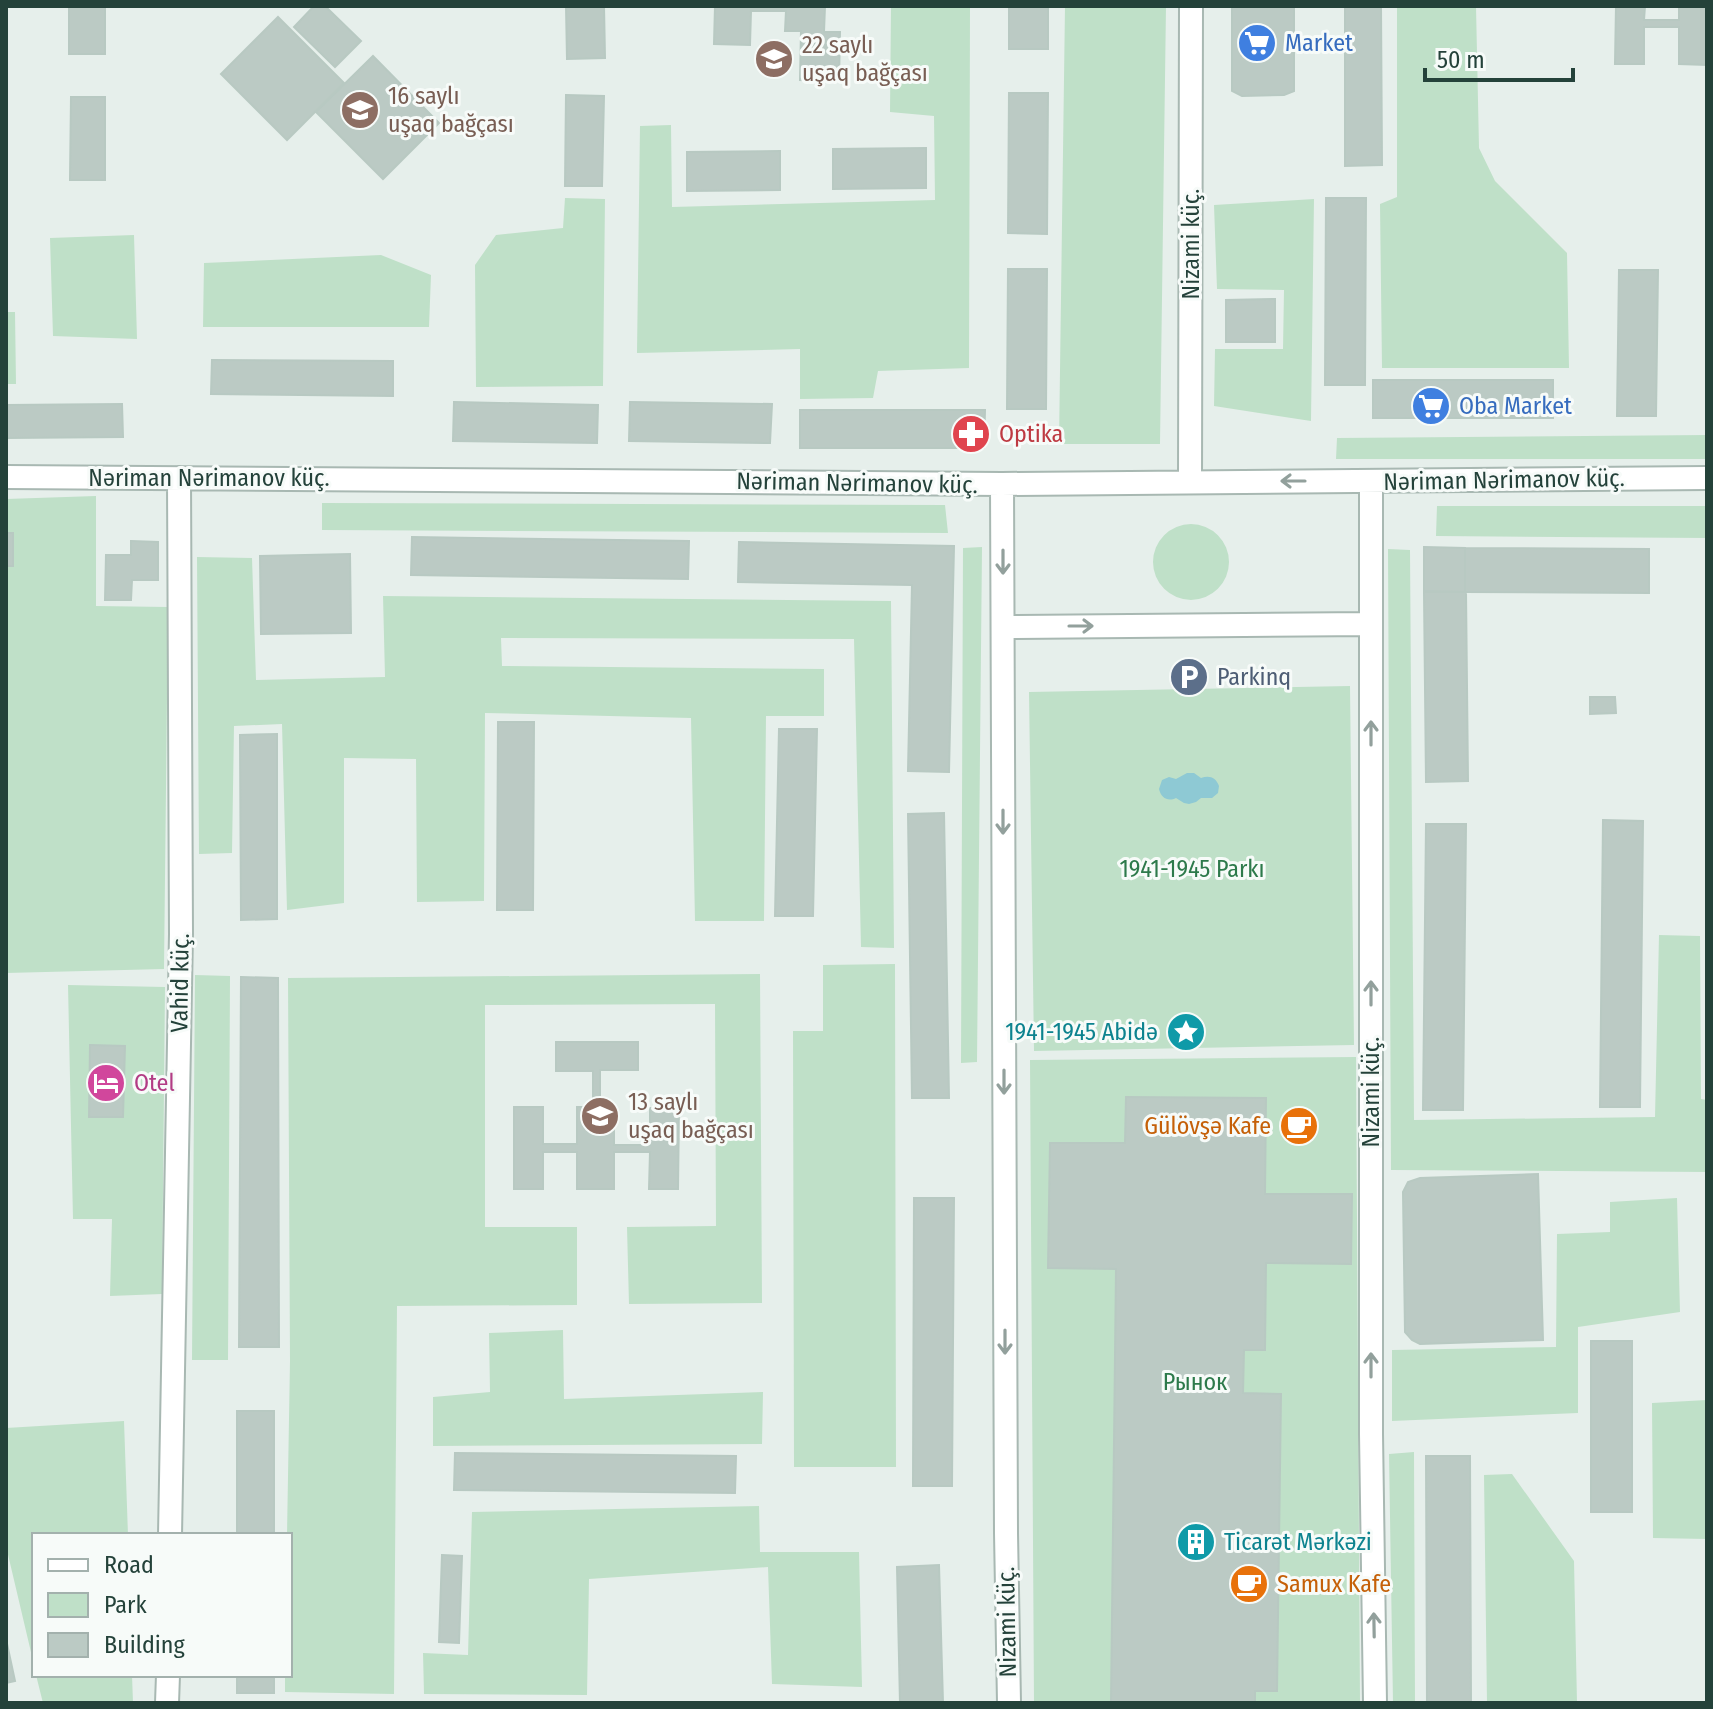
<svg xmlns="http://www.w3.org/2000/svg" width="1713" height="1709" font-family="'Fira Sans Condensed',sans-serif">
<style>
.green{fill:#bfe0c8}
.water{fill:#8ec9d4}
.building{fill:#bbcac4;stroke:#b8c9c2;stroke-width:2}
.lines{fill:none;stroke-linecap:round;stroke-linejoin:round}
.minor-casing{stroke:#a8b8b2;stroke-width:26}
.minor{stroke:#fff;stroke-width:22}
.oneway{stroke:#92a09c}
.labels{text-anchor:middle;stroke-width:6;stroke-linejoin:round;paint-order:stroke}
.shop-label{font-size:24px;fill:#366cbe;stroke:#f7fbf9;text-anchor:start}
.education-label{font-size:24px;fill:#785e54;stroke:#f7fbf9;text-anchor:start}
.street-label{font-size:24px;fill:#24423a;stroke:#f7fbf9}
.health-label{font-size:24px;fill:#be3a42;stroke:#f7fbf9;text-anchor:start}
.service-label{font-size:24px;fill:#4e5e75;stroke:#f7fbf9;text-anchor:start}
.park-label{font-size:24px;fill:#2d7a4b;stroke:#f7fbf9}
.culture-label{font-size:24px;fill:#0d838f;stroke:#f7fbf9;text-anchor:end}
.hotel-label{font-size:24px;fill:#b23c85;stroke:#f7fbf9;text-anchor:start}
.food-label{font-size:24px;fill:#c56008;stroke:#f7fbf9;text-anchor:end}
</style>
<rect width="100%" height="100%" fill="#e6efeb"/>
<!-- green -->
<path class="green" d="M891,6h79l-1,362 -91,3 -5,27 -73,1v-50l-163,4 3,-227 31,-1 1,82 263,-7 -1,-84 -44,-4z
M1065,6h101l-6,438h-101z
M1397,6h79l3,142 16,33 72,72 2,115h-187l-2,-164 17,-7z
M565,198l40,1 -2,187 -127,1 -1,-122 21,-30 67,-7z
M1314,199l-3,222 -97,-15 1,-57h68l1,-59 -67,-1 -3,-84z
M134,235l3,104 -84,-3 -3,-98z
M381,255l50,20 -2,52h-226l1,-64z
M6,312h9l1,72h-10z
M1707,435v24h-371l1,-21z
M96,496v110l72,1 -4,362 -158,4v-474z
M322,503l623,2 3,28 -626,-3z
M1437,506h270v32l-271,-2z
M1153 562a38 38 0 1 1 76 0a38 38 0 1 1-76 0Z
M982,547l-5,515 -16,1 2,-515z
M1388,549l22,1 4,570 241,-3 4,-182 41,1 1,163 6,1v72l-316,-2z
M197,557l55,1 4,122 129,-3 -2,-81 508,5 3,347 -33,-1 -7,-308 -353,-1 1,28 322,3v47h-58l-2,205h-69l-4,-203 -206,-5 -1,188 -67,1 -1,-143 -72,-1v145l-57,7 -5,-186 -48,2 -2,127 -33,1z
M1350,686l4,359 -320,6 -5,-359z
M895,964l1,503h-102l-1,-436h30v-66z
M760,974l2,329 -133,1 -2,-77 89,-1 -1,-222 -230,1v222h92v78l-180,1 -3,388 -109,-2v-17h5v-140h-3l3,-174 -2,-383z
M195,975l35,1 -2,384h-36z
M68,985l97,2 -3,307 -52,2 2,-77h-39z
M1356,1057l4,646h-326l-4,-643z
M1677,1198l3,114 -102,15v86l-186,8v-71l164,-3 1,-113 53,-2v-30z
M563,1330l1,69 199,-7 -1,52 -329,2v-49l57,-5 -1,-59z
M1707,1400v139l-54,-1 -1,-135z
M124,1421l4,114h-94v130l-28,-119v-118z
M1414,1452l1,251h-22l-4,-249z
M1512,1474l62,87 3,142h-90l-3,-228z
M759,1506l1,46h99l3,135 -90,-3 -4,-117 -179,12 -2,116 -163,-1 -1,-41 45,2 4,-143z
M36,1675h96l1,28h-90z"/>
<!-- water -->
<path class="water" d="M1187,773h7l7,5c8,-3 15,-1 18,8l-1,7 -6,5h-11l-5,4 -7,2 -5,-1 -8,-5c-8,4 -15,0 -17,-9l3,-9 7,-3 7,2z"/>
<!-- building -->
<path class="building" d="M69,6h36v48h-36z
M314,6h11l36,35 -26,26 -41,-40z
M566,6h38l1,52 -38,1z
M715,6h110l-1,26h16l-1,49 -39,-1 1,-49h-16l1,-20h-35l-1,34 -36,-1z
M1009,6h39v43h-39z
M1232,6h62v85l-10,4 -42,1 -10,-5z
M1345,6h36l1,159 -37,1z
M1616,6h29l-1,14h35v-14h28v59l-28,-1v-37h-35v37h-29z
M278,17l66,66 -57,57 -66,-66z
M373,56l66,67 -56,56 -67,-67z
M1009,93h39l-1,141 -39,-1z
M566,95l38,1 -2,90h-37z
M71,97h34v83h-35z
M926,148v40l-93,1v-40z
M780,151v39l-93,1v-39z
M1326,198h40l-1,187h-40z
M1008,269h39l-1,140h-39z
M1619,270h39l-2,146h-39z
M1275,299v43h-49v-42z
M212,360l181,1v35l-182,-2z
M1373,380h180v38h-180z
M454,402l144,3 -1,38 -144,-2z
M630,402l142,2 -2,39 -141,-2z
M122,404l1,33 -117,1v-33z
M800,410h185l-1,38h-184z
M6,533h7v33h-7z
M412,537l277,4 -1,38 -277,-4z
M131,541l27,1v38h-26l-1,20h-26l1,-45h25z
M739,542l215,4 -5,226 -41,-1 4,-186 -174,-3z
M1424,547l41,1v44l-41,-1z
M1465,548l184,1v44l-184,-1z
M350,554l1,79 -90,1 -1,-78z
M1424,592h42l2,189 -42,1z
M1590,697h25l1,16 -26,1z
M498,722h36l-1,188h-36z
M779,729h38l-4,187h-38z
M277,734v185l-36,1 -1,-185z
M944,813l5,285h-37l-4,-284z
M1603,820l40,1 -3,286h-40z
M1426,824h40l-3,286h-40z
M241,977l37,1 1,369h-40z
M556,1042h82v28h-38v37h14v38h36v-37h29l-1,81h-29l1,-37h-36v37h-37v-37h-34v37h-29v-82h29v37h34v-37h16v-36h-37z
M90,1045l35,1 -2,71h-34z
M1126,1097l140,1 -1,96h87l-1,70 -85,-1 -1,87h-21l-1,43 38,1 -4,297h-22v12h-144l5,-434 -68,-1 2,-125h75z
M1538,1174l5,166 -123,4 -8,-4 -7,-8 -2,-140 5,-10 12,-4z
M914,1198h40l-2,288h-39z
M1591,1341h41v171h-41z
M237,1411h37v124h-37z
M455,1453l281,3 -1,37 -281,-3z
M1426,1456h44l1,247h-44z
M442,1555l20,1 -3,87 -20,-1z
M939,1565l4,138h-43l-3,-136z
M6,1639l9,42 -9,2z
M237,1675h37v18h-37z"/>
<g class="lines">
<defs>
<path id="minor" d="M6,477l996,7 705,-6
M1371,481v953l4,269
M1190,482l1,-476
M1002,484l4,1049 3,170
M1003,627l368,-3
M170,1535l11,-601 -2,-456
M167,1703l1,-28"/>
</defs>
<!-- minor casing -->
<use href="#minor" class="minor-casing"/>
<!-- minor -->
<use href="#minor" class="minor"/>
</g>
<!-- one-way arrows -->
<defs><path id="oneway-shaft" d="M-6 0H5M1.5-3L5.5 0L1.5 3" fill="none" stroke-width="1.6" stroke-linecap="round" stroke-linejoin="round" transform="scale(2)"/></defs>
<g class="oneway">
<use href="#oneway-shaft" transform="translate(1293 481) rotate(180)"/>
<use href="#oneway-shaft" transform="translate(1003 562) rotate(90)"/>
<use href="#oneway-shaft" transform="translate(1081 626)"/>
<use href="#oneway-shaft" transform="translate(1371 733) rotate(-90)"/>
<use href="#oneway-shaft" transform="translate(1003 822) rotate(90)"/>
<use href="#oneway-shaft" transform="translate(1371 993) rotate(-90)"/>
<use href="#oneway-shaft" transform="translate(1004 1082) rotate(90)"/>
<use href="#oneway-shaft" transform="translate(1005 1342) rotate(90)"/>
<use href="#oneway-shaft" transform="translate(1371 1365) rotate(-90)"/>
<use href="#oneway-shaft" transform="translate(1374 1625) rotate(-91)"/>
</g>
<!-- icons -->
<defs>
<symbol id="supermarket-disc" viewBox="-11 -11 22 22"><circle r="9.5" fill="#3f7fe0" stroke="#f7fbf9"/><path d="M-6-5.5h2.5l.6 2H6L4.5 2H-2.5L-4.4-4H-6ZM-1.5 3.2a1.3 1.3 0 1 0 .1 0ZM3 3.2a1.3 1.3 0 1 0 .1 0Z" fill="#fff"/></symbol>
<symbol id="school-disc" viewBox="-11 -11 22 22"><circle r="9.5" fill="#8d6e63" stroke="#f7fbf9"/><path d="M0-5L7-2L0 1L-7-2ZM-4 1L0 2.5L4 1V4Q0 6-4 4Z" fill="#fff"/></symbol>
<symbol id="pharmacy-disc" viewBox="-11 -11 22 22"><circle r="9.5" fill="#e0444e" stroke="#f7fbf9"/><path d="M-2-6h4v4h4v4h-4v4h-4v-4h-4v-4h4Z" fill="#fff"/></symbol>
<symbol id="parking-disc" viewBox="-11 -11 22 22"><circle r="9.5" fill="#5c6f8a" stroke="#f7fbf9"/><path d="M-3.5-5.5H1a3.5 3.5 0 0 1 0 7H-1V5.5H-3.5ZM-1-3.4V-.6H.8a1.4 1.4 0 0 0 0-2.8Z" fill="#fff"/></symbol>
<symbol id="sight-disc" viewBox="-11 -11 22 22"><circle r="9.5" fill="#0f9aa8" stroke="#f7fbf9"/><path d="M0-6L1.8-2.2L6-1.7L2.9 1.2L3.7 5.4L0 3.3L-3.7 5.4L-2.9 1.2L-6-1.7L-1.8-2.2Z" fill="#fff"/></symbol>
<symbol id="hotel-disc" viewBox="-11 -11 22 22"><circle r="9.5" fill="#d1479c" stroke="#f7fbf9"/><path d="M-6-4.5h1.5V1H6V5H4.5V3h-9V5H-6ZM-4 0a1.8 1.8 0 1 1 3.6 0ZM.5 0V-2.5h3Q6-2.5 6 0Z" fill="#fff"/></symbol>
<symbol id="cafe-disc" viewBox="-11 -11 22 22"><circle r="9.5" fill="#e8710a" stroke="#f7fbf9"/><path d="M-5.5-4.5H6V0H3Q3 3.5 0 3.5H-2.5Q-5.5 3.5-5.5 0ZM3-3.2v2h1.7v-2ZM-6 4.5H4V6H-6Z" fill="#fff"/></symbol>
<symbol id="building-disc" viewBox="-11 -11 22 22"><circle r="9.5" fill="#0f9aa8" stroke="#f7fbf9"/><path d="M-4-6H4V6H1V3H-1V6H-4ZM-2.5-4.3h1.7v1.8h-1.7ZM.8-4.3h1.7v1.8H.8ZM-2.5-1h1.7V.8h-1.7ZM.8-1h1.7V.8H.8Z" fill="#fff"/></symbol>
</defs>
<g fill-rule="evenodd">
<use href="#supermarket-disc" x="1235" y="21" width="44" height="44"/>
<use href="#school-disc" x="752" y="37" width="44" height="44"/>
<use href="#school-disc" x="338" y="88" width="44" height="44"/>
<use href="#supermarket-disc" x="1409" y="384" width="44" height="44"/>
<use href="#pharmacy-disc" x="949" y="412" width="44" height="44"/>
<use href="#parking-disc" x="1167" y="655" width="44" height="44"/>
<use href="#sight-disc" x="1164" y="1010" width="44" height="44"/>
<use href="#hotel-disc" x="84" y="1061" width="44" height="44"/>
<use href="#school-disc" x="578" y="1094" width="44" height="44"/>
<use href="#cafe-disc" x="1277" y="1104" width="44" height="44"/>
<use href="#building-disc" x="1174" y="1520" width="44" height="44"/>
<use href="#cafe-disc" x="1227" y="1562" width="44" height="44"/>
</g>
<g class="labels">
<!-- shop labels -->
<g class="shop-label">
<text x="1285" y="51">Market</text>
<text x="1459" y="414">Oba Market</text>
</g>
<!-- education labels -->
<g class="education-label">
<text x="802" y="53">22 saylı<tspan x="802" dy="28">uşaq bağçası</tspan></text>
<text x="388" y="104">16 saylı<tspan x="388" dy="28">uşaq bağçası</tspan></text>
<text x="628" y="1110">13 saylı<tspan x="628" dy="28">uşaq bağçası</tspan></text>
</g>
<!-- street labels -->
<g class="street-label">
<text transform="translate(1191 244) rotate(-90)" y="8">Nizami küç.</text>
<text x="209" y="486">Nəriman Nərimanov küç.</text>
<text transform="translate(1504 480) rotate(-1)" y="8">Nəriman Nərimanov küç.</text>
<text transform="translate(857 483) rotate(1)" y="8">Nəriman Nərimanov küç.</text>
<text transform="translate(180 983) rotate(-89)" y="8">Vahid küç.</text>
<text transform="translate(1371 1092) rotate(-90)" y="8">Nizami küç.</text>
<text transform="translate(1007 1622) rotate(-91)" y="8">Nizami küç.</text>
</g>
<!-- health labels -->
<g class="health-label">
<text x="999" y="442">Optika</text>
</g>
<!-- service labels -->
<g class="service-label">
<text x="1217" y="685">Parkinq</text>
</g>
<!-- park labels -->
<g class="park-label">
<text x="1192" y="877">1941-1945 Parkı</text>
<text x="1195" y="1390">Рынок</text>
</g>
<!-- culture labels -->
<g class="culture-label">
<text x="1158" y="1040">1941-1945 Abidə</text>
<text x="1224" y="1550" text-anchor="start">Ticarət Mərkəzi</text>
</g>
<!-- hotel labels -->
<g class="hotel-label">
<text x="134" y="1091">Otel</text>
</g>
<!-- food labels -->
<g class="food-label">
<text x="1271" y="1134">Gülövşə Kafe</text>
<text x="1277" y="1592" text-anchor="start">Samux Kafe</text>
</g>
</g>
<!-- border -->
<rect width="1713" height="1709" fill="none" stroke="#24423a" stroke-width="16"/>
<!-- legend -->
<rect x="32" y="1533" width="260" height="144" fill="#f7fbf9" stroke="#a3b1ad" stroke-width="2"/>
<rect x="48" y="1559" width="40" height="12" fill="#ffffff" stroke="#a3b1ad" stroke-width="2"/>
<text x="104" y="1573" font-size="24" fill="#24423a">Road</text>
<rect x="48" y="1593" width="40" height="24" fill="#bfe0c8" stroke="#a3b1ad" stroke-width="2"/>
<text x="104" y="1613" font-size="24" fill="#24423a">Park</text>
<rect x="48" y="1633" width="40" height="24" fill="#bbcac4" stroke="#a3b1ad" stroke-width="2"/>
<text x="104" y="1653" font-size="24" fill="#24423a">Building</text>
<!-- scale -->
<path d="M1425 68v12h148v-12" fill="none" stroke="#24423a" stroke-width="4"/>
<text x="1437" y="68" font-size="24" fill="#24423a" stroke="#f7fbf9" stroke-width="6" paint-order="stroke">50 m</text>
</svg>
